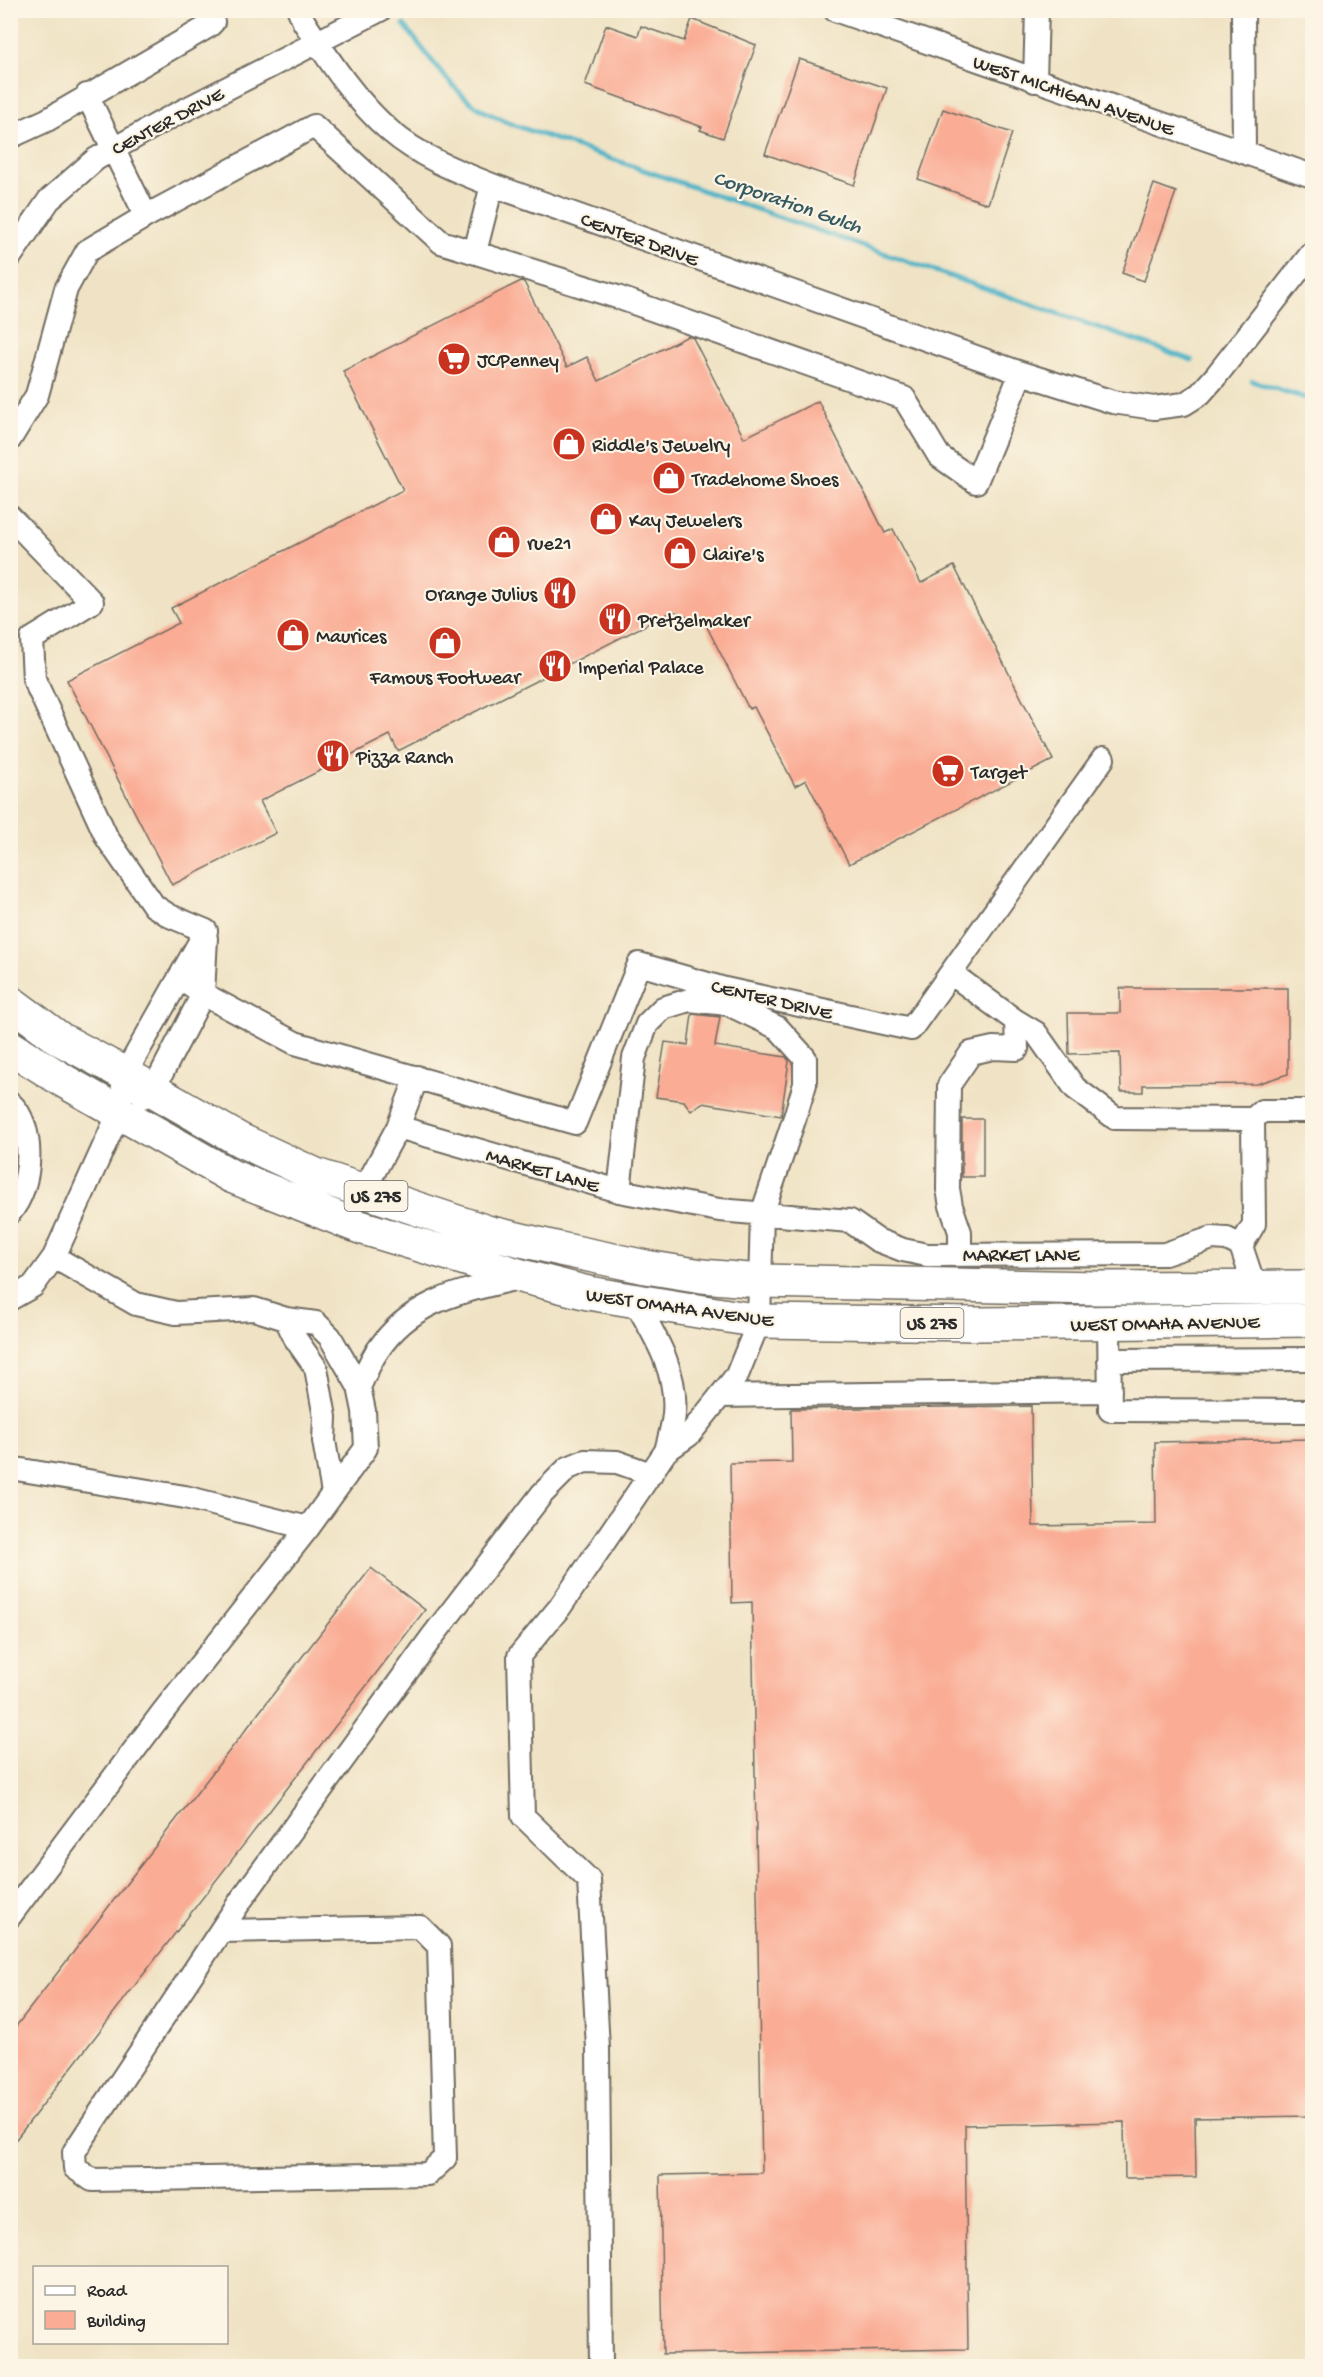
<svg xmlns="http://www.w3.org/2000/svg" width="1323" height="2377" font-family="'Gochi Hand',sans-serif">
<style>
.lines{fill:none;stroke-linecap:round;stroke-linejoin:round}
.stream{stroke:#48b2c6;stroke-width:5}
.building{fill:#faac94}
.minor-casing{stroke:#706b61;stroke-width:26}
.highway-casing{stroke:#706b61;stroke-width:36}
.minor{stroke:#fff;stroke-width:22}
.highway{stroke:#fff;stroke-width:33}
.labels{text-anchor:middle;stroke-width:4.5;stroke-linejoin:round;paint-order:stroke}
.shield{fill:#fcf5e5;stroke:#6a6863;stroke-width:1.5}
.shield-label{font-size:18px;font-weight:bold;fill:#2b2b2b}
.street-label{font-size:20px;fill:#2b2b2b;stroke:#fcf5e5}
.poi-label{font-size:20px;fill:#2b2b2b;stroke:#fcf5e5;text-anchor:start}
.water-label{font-size:21px;font-style:italic;fill:#355a61;stroke:#fcf5e5}
</style>
<rect width="100%" height="100%" fill="#fcf5e5"/>
<filter id="ink" filterUnits="userSpaceOnUse"><feTurbulence type="fractalNoise" baseFrequency=".0167" numOctaves="2"/><feDisplacementMap in="SourceGraphic" scale="12" xChannelSelector="R" yChannelSelector="G"/><feConvolveMatrix kernelMatrix="1 2 1 2 8 2 1 2 1" color-interpolation-filters="sRGB"/></filter>
<filter id="wash" filterUnits="userSpaceOnUse"><feTurbulence type="fractalNoise" baseFrequency=".008" numOctaves="4" result="noise"/><feDisplacementMap in="SourceGraphic" scale="24" xChannelSelector="R" yChannelSelector="G"/><feGaussianBlur stdDeviation="1.35" result="paint"/><feColorMatrix in="noise" values="0 0 0 0 0 0 0 0 0 0 0 0 0 0 0 0 0 1.4 0 .05"/><feComposite in="paint" operator="in"/></filter>
<g filter="url(#wash)">
<rect width="100%" height="100%" fill="#f0e3c5"/>
<g class="lines">
<!-- stream -->
<path class="stream" d="M404,25c21,26 45,62 72,81 11,8 25,13 38,19l678,235
M1252,381l60,19"/>
</g>
<g id="blocks">
<!-- building -->
<path class="building" d="M692,19l64,26 -33,93 -23,-8 2,-3 -117,-42 21,-60 32,11 3,-10 43,15z
M799,59l88,29 -33,97 -89,-31z
M943,109l69,24 -24,71 -70,-25z
M1154,184l22,8 -32,89 -22,-8z
M521,281l3,1 43,85 20,-10 12,24 89,-45 5,2 51,100 74,-37 67,132 8,-4 28,54 33,-17 99,194 -204,104 -43,-84 -11,6 -41,-79 -5,2 -43,-84 -33,-14 -275,140 -8,-16 -130,66 16,32 -104,52 -105,-205 112,-57 -8,-15 232,-118 -60,-119z
M1120,988h168v86l-31,10 -114,1v7h-22l-1,-39 -51,1 -1,-41h52z
M692,1014l28,3 -5,29 71,11 3,4 -8,55 -79,-13 -11,8 -7,-10 -28,-4 9,-55 23,3z
M962,1119h21v58h-21z
M1031,1406l2,120 123,-2 -1,-82 157,-3v677l-117,2 1,59 -71,1 -1,-56 -159,3 3,224 -305,5 -3,-179 102,-2 -10,-571 -20,1 -2,-140 62,-1 -1,-53z
M371,1568l54,42 -415,537v-113z"/>
</g>
</g>
<g filter="url(#ink)">
<use href="#blocks" fill-opacity="0" stroke="#706b61" stroke-width="1.5"/>
<g class="lines">
<defs>
<path id="minor" d="M299,10l5,12c25,38 51,79 86,109 29,25 66,40 102,54l529,188 92,29 41,6 30,-4 16,-10 16,-18 96,-123
M835,10l477,166
M1243,10l1,142
M1035,81l2,-71
M87,95l59,121
M10,137l37,-17 162,-94 4,-4 -4,-12
M475,252l17,-67
M10,257l39,-57 47,-41 69,-39 215,-110
M10,439l27,-44 29,-106 21,-38 59,-35 168,-90 127,116 176,55 287,101 35,58 37,26 45,-109
M10,517l82,85 -60,37 2,40 73,159 47,68 16,10 36,15
M952,974l64,47 20,12 39,55 40,30 138,1 1,105 -13,22
M179,978l24,16 92,49 280,80 64,-159 86,25 186,40 192,-270
M143,1097l10,-7 50,-96 3,-56
M10,1103c26,23 23,84 0,109
M1253,1119l9,-8h50
M398,1127l221,64 100,19 131,11 27,19 26,10 24,5 238,-1 47,-16 15,1 14,7 9,27v15
M363,1192l35,-65 19,-50
M960,1254v-22l-9,-26 -3,-17 1,-104 22,-32 22,-5 24,1 -1,-28
M10,1299l23,-13 21,-29 65,-144 6,-39 81,-143
M635,1301c20,35 43,71 39,113 -1,12 -5,25 -8,37
M286,1319l9,19 21,30 9,49 -1,24 9,52
M1109,1324l1,86 202,1
M1109,1360l203,-1
M359,1387c6,-12 11,-26 19,-37 36,-53 88,-59 145,-73
M720,1396l390,-5
M10,1468l175,29 123,31
M10,1916l152,-203 146,-185 58,-80 -2,-37 -5,-24 -29,-50 -14,-14 -30,-4 -32,-10 -78,4 -40,-9 -82,-47
M221,1931l199,-4 19,19 6,212 -17,16 -336,6 -17,-12 -1,-16 167,-252 191,-263 110,-143 26,-26 17,-7 32,1 34,12
M601,2366l-3,-317 -9,-169 -66,-64 -4,-160 41,-49 106,-156 23,-16 48,-60 22,-54 3,-107 33,-97 10,-33v-26l-27,-30 -50,-24 -39,-4 -26,8 -16,16 -13,34 -15,133"/>
<path id="highway" d="M10,1002l50,37 65,35 115,66 76,35 171,57 73,17 86,18 56,9 59,5 337,7 214,-1
M10,1047l54,34 167,95 129,51 165,50 63,16 171,28 220,3 333,-4"/>
</defs>
<!-- minor casing -->
<use href="#minor" class="minor-casing"/>
<!-- highway casing -->
<use href="#highway" class="highway-casing"/>
<!-- minor -->
<use href="#minor" class="minor"/>
<!-- highway -->
<use href="#highway" class="highway"/>
</g>
</g>
<!-- icons -->
<defs>
<symbol id="supermarket-disc" viewBox="-11 -11 22 22"><circle r="9.5" fill="#c8321e" stroke="#fcf5e5"/><path d="M-6-5.5h2.5l.6 2H6L4.5 2H-2.5L-4.4-4H-6ZM-1.5 3.2a1.3 1.3 0 1 0 .1 0ZM3 3.2a1.3 1.3 0 1 0 .1 0Z" fill="#fff"/></symbol>
<symbol id="shop-disc" viewBox="-11 -11 22 22"><circle r="9.5" fill="#c8321e" stroke="#fcf5e5"/><path d="M-5-2.5h2.3a2.7 3.5 0 0 1 5.4 0H5L5.5 6h-11ZM-1.5-2.5h3a1.5 2.3 0 0 0-3 0Z" fill="#fff"/></symbol>
<symbol id="restaurant-disc" viewBox="-11 -11 22 22"><circle r="9.5" fill="#c8321e" stroke="#fcf5e5"/><path d="M-5-6h1v4h1v-4h1v4h1v-4h1v5L-1.5 .5V6h-2V.5L-5-1ZM5-6V6H3V1.5H1.5Q1.5-4 5-6Z" fill="#fff"/></symbol>
</defs>
<g fill-rule="evenodd">
<use href="#supermarket-disc" x="435" y="340" width="38" height="38"/>
<use href="#shop-disc" x="550" y="425" width="38" height="38"/>
<use href="#shop-disc" x="650" y="459" width="38" height="38"/>
<use href="#shop-disc" x="587" y="500" width="38" height="38"/>
<use href="#shop-disc" x="485" y="523" width="38" height="38"/>
<use href="#shop-disc" x="661" y="534" width="38" height="38"/>
<use href="#restaurant-disc" x="541" y="574" width="38" height="38"/>
<use href="#restaurant-disc" x="596" y="600" width="38" height="38"/>
<use href="#shop-disc" x="274" y="616" width="38" height="38"/>
<use href="#shop-disc" x="426" y="624" width="38" height="38"/>
<use href="#restaurant-disc" x="536" y="647" width="38" height="38"/>
<use href="#restaurant-disc" x="314" y="737" width="38" height="38"/>
<use href="#supermarket-disc" x="929" y="752" width="38" height="38"/>
</g>
<g class="labels">
<!-- shield labels -->
<g class="shield">
<rect x="344.5" y="1181" width="63" height="30" rx="4.5"/>
<rect x="900.5" y="1308" width="63" height="30" rx="4.5"/>
</g>
<g class="shield-label">
<text x="376" y="1202">US 275</text>
<text x="932" y="1329">US 275</text>
</g>
<!-- street labels -->
<g class="street-label">
<text transform="translate(1074 94) rotate(19)" y="7">WEST MICHIGAN AVENUE</text>
<text transform="translate(167 120) rotate(-28)" y="7">CENTER DRIVE</text>
<text transform="translate(640 238) rotate(20)" y="7">CENTER DRIVE</text>
<text transform="translate(772 998) rotate(13)" y="7">CENTER DRIVE</text>
<text transform="translate(543 1169) rotate(16)" y="7">MARKET LANE</text>
<text x="1021" y="1261">MARKET LANE</text>
<text transform="translate(680 1306) rotate(8)" y="7">WEST OMAHA AVENUE</text>
<text transform="translate(1165 1322) rotate(-1)" y="7">WEST OMAHA AVENUE</text>
</g>
<!-- poi labels -->
<g class="poi-label">
<text x="477" y="366">JCPenney</text>
<text x="592" y="451">Riddle's Jewelry</text>
<text x="692" y="485">Tradehome Shoes</text>
<text x="629" y="526">Kay Jewelers</text>
<text x="527" y="549">rue21</text>
<text x="703" y="560">Claire's</text>
<text x="537" y="600" text-anchor="end">Orange Julius</text>
<text x="638" y="626">Pretzelmaker</text>
<text x="316" y="642">Maurices</text>
<text x="578" y="673">Imperial Palace</text>
<text x="445" y="683" text-anchor="middle">Famous Footwear</text>
<text x="356" y="763">Pizza Ranch</text>
<text x="971" y="778">Target</text>
</g>
<!-- water labels -->
<g class="water-label">
<text transform="translate(788 201) rotate(19)" y="7">Corporation Gulch</text>
</g>
</g>
<!-- margin -->
<rect width="1323" height="2377" fill="none" stroke="#fcf5e5" stroke-width="36"/>
<!-- legend -->
<rect x="33" y="2266" width="195" height="78" fill="#fcf5e5" stroke="#a8a49b" stroke-width="1.5"/>
<rect x="45" y="2286" width="30" height="9" fill="#ffffff" stroke="#a8a49b" stroke-width="1.5"/>
<text x="87" y="2296" font-size="18" fill="#2b2b2b">Road</text>
<rect x="45" y="2311" width="30" height="18" fill="#faac94" stroke="#a8a49b" stroke-width="1.5"/>
<text x="87" y="2326" font-size="18" fill="#2b2b2b">Building</text>
</svg>
